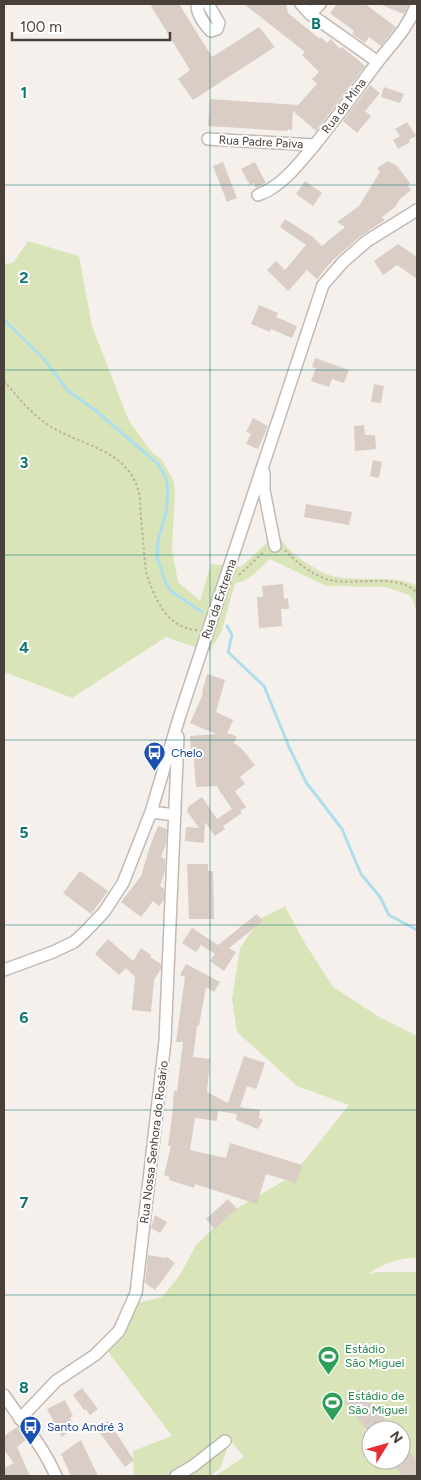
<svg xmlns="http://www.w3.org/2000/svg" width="421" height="1480" font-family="Figtree,sans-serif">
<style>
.green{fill:#d9e5b8;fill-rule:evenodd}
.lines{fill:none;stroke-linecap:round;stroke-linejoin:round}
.stream{stroke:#aedeec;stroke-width:3}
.building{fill:#d9cdc5}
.minor-casing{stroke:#c3b9b2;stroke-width:14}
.path{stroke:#c0afa1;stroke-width:2;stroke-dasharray:2.5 2.5;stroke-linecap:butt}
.minor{stroke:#fff;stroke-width:11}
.grid{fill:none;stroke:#0f766e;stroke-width:1;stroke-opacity:0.55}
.labels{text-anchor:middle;stroke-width:4;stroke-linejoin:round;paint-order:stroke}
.street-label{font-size:12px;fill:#49403a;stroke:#fff}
.transit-label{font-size:12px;fill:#164399;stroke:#fff;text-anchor:start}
.leisure-label{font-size:12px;fill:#27864d;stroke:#fff;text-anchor:start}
.grid-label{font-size:16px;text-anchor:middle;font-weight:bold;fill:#0f766e;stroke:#fff;stroke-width:4;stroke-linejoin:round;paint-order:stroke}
</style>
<rect width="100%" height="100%" fill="#f5f0ec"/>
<!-- green -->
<path class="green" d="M28,241l51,15 13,70 37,95 21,29 12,10 12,21 1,11 -3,58 6,32 22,19 11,-37 30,3 30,-28 8,-4c5,11 13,18 23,25 11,7 22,15 35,17 27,5 54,-3 80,9v26l-6,-16 -25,-9 -60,-1 -56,-27c-9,8 -22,24 -35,24l-14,50 -12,19 -43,-15 -94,61 -68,-26v-408l9,-1z
M285,906l18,34 30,47 48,31 36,18v222c-15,-1 -36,6 -49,16l11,-2h38v204h-202l29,-19 -15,-18v4l-9,26 -10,7h-76l-1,-25 39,-15 -66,-87 20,-43 36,-9 18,-22 16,-30 36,-34 60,-35 57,-71 -52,-19 -60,-54 -5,-33 8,-51 20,-29zM371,1430h30v30h-30z"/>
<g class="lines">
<!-- stream -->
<path class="stream" d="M4,320l39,38 25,33 27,19 63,54 8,14 2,12 -2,22 -8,29 -1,16 9,27 6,8 30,20
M227,626l5,9 -4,17 36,34 25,61 17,35 36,47 19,45 19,23 9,18 28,15"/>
</g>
<!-- building -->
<path class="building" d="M155,4h24l33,53 47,-30 16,20 -82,53 -15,-21 12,-9 -39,-64z
M244,4h42l2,9 32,26 1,-2 6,6 4,-4 9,10 2,-2 23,19 -49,65 -23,-20 -1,19 -4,-1v2l-80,-5 2,-27 88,6 19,-21 -5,-5 7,-7 -17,-17 3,-3z
M337,4h28l31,23 -15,19 -12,-9 -4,6 -13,-9 2,-3 -24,-18z
M379,4h30l-5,10z
M370,85l10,8 -15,18 6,5 -14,17 -14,-12z
M384,87l20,7 -4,9 -19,-6z
M407,122l9,14 -7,4 1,2 -12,7 -5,-9 7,-4 -5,-7z
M388,161l9,5 13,17 -2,3 3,4 -11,9 -5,8 -13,10 3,3 -23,15 -29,25 -16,19 -10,-9 -19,21 -21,-21 9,-9 9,9 21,-25 -26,-18 5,-8 28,18 9,9 23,-19 -8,-5 22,-16 21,-34 -3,-4z
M223,162l14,36 -10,4 -14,-36z
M255,162l11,21 -10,5 -2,-5 -4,2 -9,-16z
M305,181l17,12 -9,13 -17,-12z
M398,244l19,13v22l-20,-14 -14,10 -9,-14z
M259,305l19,8 -2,4 21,9 -5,12 -21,-9 -1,3 -19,-8z
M315,358l34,12 -5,13 -12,-4 -3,8 -18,-6 5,-13 -4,-1z
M374,384l10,2 -3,17 -10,-1z
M253,418l15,8 -10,23 -12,-5 5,-10 -5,-2z
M364,425l1,10h10l1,14 -21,2 -1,-25z
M373,460l9,2 -3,16 -9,-2z
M306,504l46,8 -3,13 -45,-8z
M283,584l1,15 4,-1 1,11h-8l1,17 -23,2 -2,-31h6l-1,-11z
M207,674l18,6 -9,32 17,8 -6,14h4l6,3 -3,6 8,6 13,16 -15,12 5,7 -10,7 11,16 -6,4 2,2 -19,13 2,3 -10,7 -10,-14 -1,21 -19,-2 1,-14 13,1 -12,-17 1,-4 14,-10 15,22 15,-10 -15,-22 1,-1 -22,1 -3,-37h-2l-1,-14 26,-2 -26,-11 13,-29 -1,-1z
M158,826l9,3 -1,15 -5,13 4,2v12l-5,15 4,3v11l-5,6 -6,-5 -12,16 -20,-15 20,-26 9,-30z
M187,864h21v7h5l1,48h-25z
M80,871l28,20 -17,23 -28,-21z
M257,914l6,7 -34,27 7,4 -12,19 -14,-10 5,-7 -14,-9 -5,7 -14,-9 10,-15 26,17z
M108,939l25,22 8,-13 10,7 -1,2 11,7v5l-7,11 -3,32 -19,-2 3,-33 -9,-9 -7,7 -24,-21z
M186,964l34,18 -6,10 -8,-5 -7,39h-2l-4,31 17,2 -3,33 21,11 16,-47 21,7 -9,26 -9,-3 -7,21 20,3 -1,8 4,2 -5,9 -22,-9 1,-6 -19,-3 -1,10 -22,-3 -5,32 36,8 4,-15 72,22 -6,18 -30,-9 -9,30 -62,-20 -1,4 -25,-8 1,-3 -6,-2 7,-29h-3l4,-29 2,-26h3l6,-49h-7l9,-65 -5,-2z
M228,1199l9,10 -23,20 -8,-10z
M155,1215l12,7 -7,11 -9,-5z
M148,1255l18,3 1,-1 8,6 -20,27 -10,-7z
M82,1388l16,21 -8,6 -4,-6 -2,1 -11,-15z
M360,1388l33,42h-26l-23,-29z
M65,1400l8,16 -3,2 4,9 -12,10 -15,-28z
M108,1421l26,39 -9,7 -28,-38z
M17,1427l9,13 -9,7 13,29h-26v-8l10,-5 -10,-13v-14z
M81,1440l17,36h-27l-10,-22z
M401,1440l16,21v15h-14l-13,-16h11z"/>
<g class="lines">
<defs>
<path id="minor" d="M197,4c0,10 7,20 14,27l6,-2 2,-6 -11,-19
M301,4l9,10 68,48
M310,14l10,-10
M208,139l106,6
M258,195c5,-2 10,-4 14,-7 16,-10 29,-27 41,-41 22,-27 42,-55 63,-83 17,-22 30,-33 41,-60
M264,473v17l11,56
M151,812l24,3
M4,970l49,-18 21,-10 12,-11 18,-19 19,-29 28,-71 28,-94 144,-433 20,-23 24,-21 50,-31
M4,1395c18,27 39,51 52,81
M20,1419l36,-38 39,-26 24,-24 17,-38 29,-252 13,-304
M176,1476l17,-10 32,-25"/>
</defs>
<!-- minor casing -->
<use href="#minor" class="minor-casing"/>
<!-- path -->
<path class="path" d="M4,381c12,14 25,30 40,41 29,22 78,25 92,62 5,11 4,23 5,34 2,18 3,36 5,54 8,25 20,56 51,58
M285,550c11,12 28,26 45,30 25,6 68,-8 87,13
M239,575l26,-24"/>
<!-- minor -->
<use href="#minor" class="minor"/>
</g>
<!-- grid -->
<path class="grid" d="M210,4v1472M4,185h413M4,370h413M4,555h413M4,740h413M4,925h413M4,1110h413M4,1295h413"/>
<!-- icons -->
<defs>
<symbol id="bus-pin" viewBox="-11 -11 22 30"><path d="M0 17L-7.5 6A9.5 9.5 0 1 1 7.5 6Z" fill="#1a4fb4" stroke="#fff"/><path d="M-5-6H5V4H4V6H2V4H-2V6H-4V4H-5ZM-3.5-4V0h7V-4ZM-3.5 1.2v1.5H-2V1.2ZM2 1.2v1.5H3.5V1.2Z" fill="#fff"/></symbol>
<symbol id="stadium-pin" viewBox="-11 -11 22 30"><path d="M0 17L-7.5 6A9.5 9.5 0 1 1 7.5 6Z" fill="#2e9e5b" stroke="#fff"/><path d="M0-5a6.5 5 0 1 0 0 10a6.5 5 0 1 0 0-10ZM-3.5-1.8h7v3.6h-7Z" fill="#fff"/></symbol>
</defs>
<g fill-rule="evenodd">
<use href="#bus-pin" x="142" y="740" width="25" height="34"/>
<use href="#stadium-pin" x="316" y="1344" width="25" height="34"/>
<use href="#stadium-pin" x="320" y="1390" width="25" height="34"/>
<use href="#bus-pin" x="18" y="1414" width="25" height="34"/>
</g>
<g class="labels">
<!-- street labels -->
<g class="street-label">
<text transform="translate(344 106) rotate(-53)" y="4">Rua da Mina</text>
<text transform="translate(261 142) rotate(3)" y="4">Rua Padre Paiva</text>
<text transform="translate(219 599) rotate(-71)" y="4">Rua da Extrema</text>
<text transform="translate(154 1142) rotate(-83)" y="4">Rua Nossa Senhora do Rosário</text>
</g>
<!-- transit labels -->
<g class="transit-label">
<text x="171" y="757">Chelo</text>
<text x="47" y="1431">Santo André 3</text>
</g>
<!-- leisure labels -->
<g class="leisure-label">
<text x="345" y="1353">Estádio<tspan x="345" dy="14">São Miguel</tspan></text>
<text x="348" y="1400">Estádio de<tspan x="348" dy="14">São Miguel</tspan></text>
</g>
</g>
<g class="grid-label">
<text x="316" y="29">B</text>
<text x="24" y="98">1</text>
<text x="24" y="283">2</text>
<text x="24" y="468">3</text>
<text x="24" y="653">4</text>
<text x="24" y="838">5</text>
<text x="24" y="1023">6</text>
<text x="24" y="1208">7</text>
<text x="24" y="1393">8</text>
</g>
<!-- border -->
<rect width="421" height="1480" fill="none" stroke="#49403a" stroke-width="10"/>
<!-- north arrow -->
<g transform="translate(386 1445) rotate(53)"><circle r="24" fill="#ffffff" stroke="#b6b3b0"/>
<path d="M0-4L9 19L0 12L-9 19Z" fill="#ea2d34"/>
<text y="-8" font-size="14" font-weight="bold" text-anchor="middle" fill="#49403a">N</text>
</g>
<!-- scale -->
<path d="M12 32v8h158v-8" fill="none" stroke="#49403a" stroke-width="2.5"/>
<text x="20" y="32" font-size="15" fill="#49403a" stroke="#ffffff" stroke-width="4" paint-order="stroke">100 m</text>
</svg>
